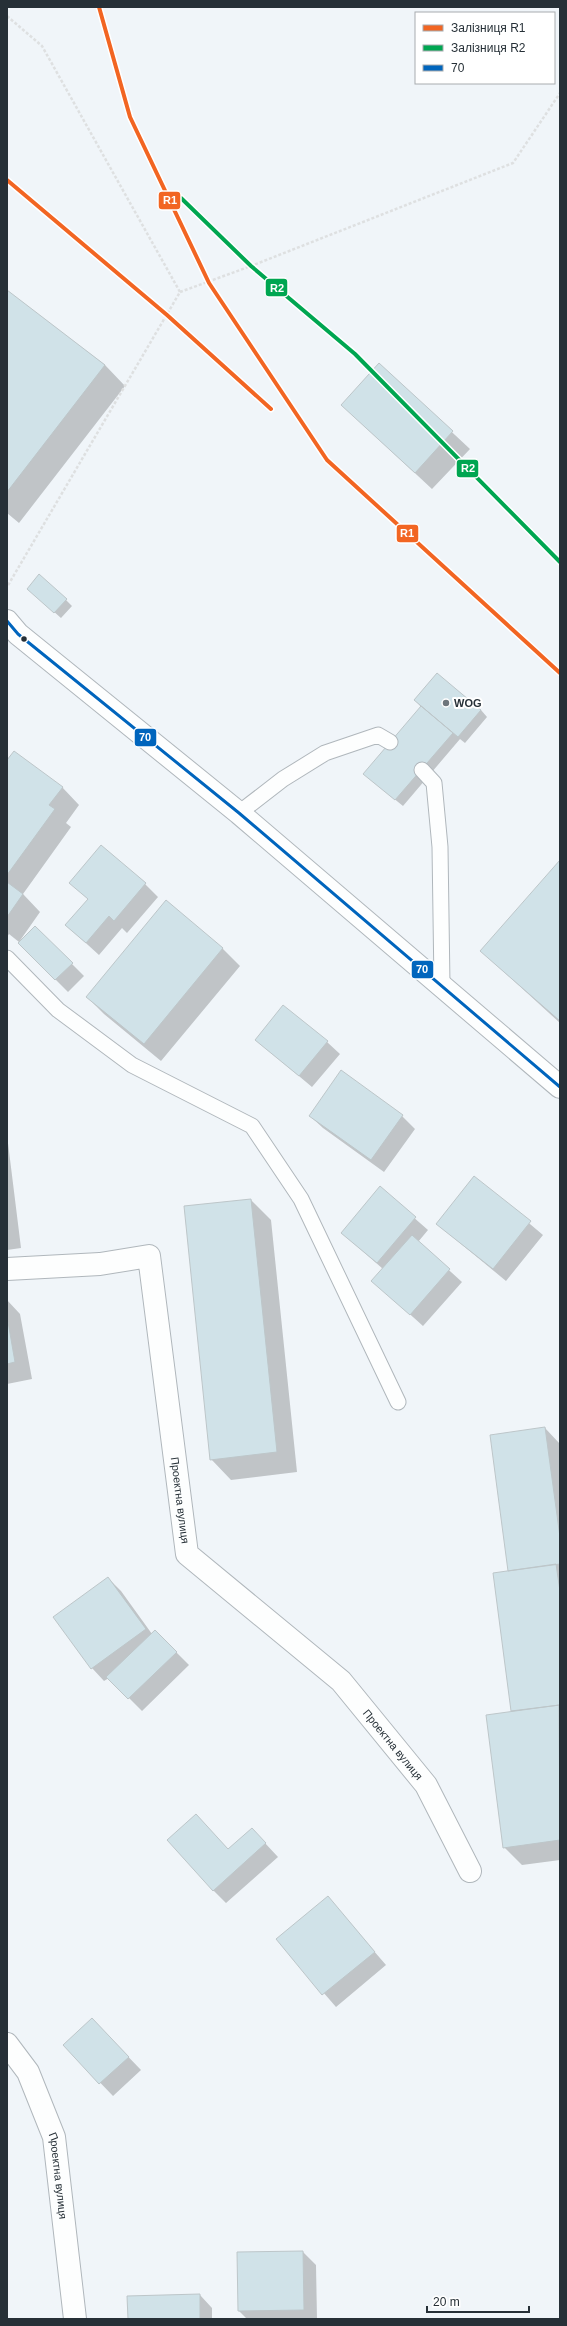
<svg xmlns="http://www.w3.org/2000/svg" width="567" height="2326" font-family="Helvetica,sans-serif">
<style>
.shadow{fill:#0003}
.building{fill:#d0e2e8;stroke:#bdc6c9}
.lines{fill:none;stroke-linecap:round;stroke-linejoin:round}
.lane-casing{stroke:#b0b7bc;stroke-width:17}
.street-casing{stroke:#b0b7bc;stroke-width:24}
.primary-casing{stroke:#b0b7bc;stroke-width:24}
.path{stroke:#dee0e1;stroke-width:2.5;stroke-dasharray:3 2;stroke-linecap:butt}
.lane{stroke:#fdfefe;stroke-width:15}
.street{stroke:#fdfefe;stroke-width:22}
.primary{stroke:#fdfefe;stroke-width:22}
.bus-1-casing{stroke:#fff;stroke-width:6}
.bus-1{stroke:#0065bd;stroke-width:3}
.rail-1-casing{stroke:#fff;stroke-width:7}
.rail-2-casing{stroke:#fff;stroke-width:7}
.rail-1{stroke:#f26522;stroke-width:4}
.rail-2{stroke:#00a651;stroke-width:4}
.bus-dot{fill:#263037;stroke:#fff;stroke-width:1.5}
.poi-dot{fill:#6d757b;stroke:#fff;stroke-width:1.5}
.labels{text-anchor:middle;stroke-width:4;stroke-linejoin:round;paint-order:stroke}
.poi-label{font-size:11px;font-weight:bold;fill:#263037;stroke:#fff;text-anchor:start}
.street-label{font-size:11px;fill:#263037;stroke:#fff}
.line-badge{stroke:#fff;stroke-width:1.5}
.badge-label{font-size:11px;text-anchor:middle;font-weight:bold;fill:#fff}
</style>
<rect width="100%" height="100%" fill="#f0f5f9"/>
<!-- shadow -->
<path class="shadow" d="M7,291l98,74 20,21 -106,137 -12,-10z
M380,365l90,84 -38,40 -72,-67z
M35,595l31,5 6,6 -11,12z
M415,700l66,10 6,7 -22,26 -5,-4 -57,67 -32,-26 50,-73z
M7,762l55,25 17,18 -13,18 5,4 -48,67 17,18 -21,30 -10,-8 -2,3z
M560,862v161l-79,-72z
M71,883l74,1 13,13 -31,36 -5,-5 -23,27 -33,-30 23,-25z
M166,902l57,47 17,17 -79,95 -57,-47 -17,-17z
M35,927l49,49 -16,16 -49,-49z
M256,1040l71,2 13,12 -28,33z
M341,1072l61,44 13,13 -31,43 -61,-44 -13,-12z
M7,1135l14,113 -14,2z
M474,1177l69,58 -37,46 -69,-57z
M380,1188l48,42 -10,12 44,40 -39,44 -50,-45 10,-12 -41,-36z
M251,1200l20,20 26,252 -66,8 -20,-21z
M7,1300l13,14 12,65 -25,5z
M545,1428l15,16v416l-38,5 -18,-18 8,-135 -18,-138 15,-2z
M108,1578l13,13 31,43 3,-3 34,34 -47,46 -33,-33 -5,3 -12,-13z
M264,1842l14,15 -52,46 -13,-13 15,-40z
M328,1898l58,67 -50,42 -59,-68z
M92,2019l49,51 -28,26 -49,-51z
M303,2252l13,13 1,54h-70l-8,-8z
M200,2295l12,13v11h-83z"/>
<!-- building -->
<path class="building" d="M7,290l98,75 -98,127z
M379,363l74,68 -38,42 -74,-68z
M39,574l28,25 -13,14 -27,-24z
M437,673l44,37 -23,27 -44,-37z
M421,706l32,27 -58,67 -32,-26z
M14,751l49,36 -14,18 6,4 -48,66v-115z
M101,845l45,38 -32,38 -5,-5 -23,27 -21,-18 23,-26 -19,-16z
M560,860v161l-80,-70z
M7,882l16,12 -16,23z
M166,900l57,48 -79,96 -58,-47z
M35,926l38,37 -18,17 -37,-37z
M283,1005l45,36 -29,35 -44,-36z
M341,1070l62,45 -32,45 -62,-44z
M474,1176l57,45 -38,48 -57,-45z
M380,1186l36,31 -39,46 -36,-30z
M251,1199l26,253 -67,8 -26,-254z
M412,1235l38,34 -40,46 -39,-34z
M7,1316l8,46 -8,2z
M545,1427l15,110v27l-52,7 -18,-136z
M556,1564l4,27v114l-49,6 -18,-138z
M108,1577l38,52 -55,40 -38,-52z
M155,1630l22,22 -49,47 -22,-22z
M559,1705l1,135 -57,8 -17,-133z
M196,1814l32,35 24,-21 14,15 -53,48 -46,-51z
M328,1896l47,56 -53,43 -46,-56z
M92,2018l37,39 -30,27 -36,-39z
M303,2251l1,59 -66,1 -1,-59z
M200,2294v25h-72l-1,-23z"/>
<g class="lines">
<defs>
<path id="lane" d="M422,770l12,13 6,64 2,138
M239,813l44,-34 42,-26 53,-18 12,7
M7,958l51,52 74,55 120,61 49,73 97,203"/>
<g id="street">
<path id="s1" d="M7,1269l93,-5 49,-8 38,298 154,127 85,104 44,86"/>
<path id="s2" d="M7,2044l21,28 26,65 21,182"/>
</g>
<path id="primary" d="M7,621l11,13 221,179 321,274"/>
</defs>
<!-- lane casing -->
<use href="#lane" class="lane-casing"/>
<!-- street casing -->
<use href="#street" class="street-casing"/>
<!-- primary casing -->
<use href="#primary" class="primary-casing"/>
<!-- path -->
<path class="path" d="M7,16l35,30 138,246 -173,295
M180,292l71,-26 262,-103 47,-70"/>
<!-- lane -->
<use href="#lane" class="lane"/>
<!-- street -->
<use href="#street" class="street"/>
<!-- primary -->
<use href="#primary" class="primary"/>
<defs>
<path id="bus-1" d="M7,621l11,13 221,179 321,274"/>
</defs>
<!-- bus-1 casing -->
<use href="#bus-1" class="bus-1-casing"/>
<!-- bus-1 -->
<use href="#bus-1" class="bus-1"/>
<defs>
<path id="rail-1" d="M99,7l31,110 79,166 118,177 233,213
M7,180l160,135 104,94"/>
<path id="rail-2" d="M181,198l70,68 104,88 205,208"/>
</defs>
<!-- rail-1 casing -->
<use href="#rail-1" class="rail-1-casing"/>
<!-- rail-2 casing -->
<use href="#rail-2" class="rail-2-casing"/>
<!-- rail-1 -->
<use href="#rail-1" class="rail-1"/>
<!-- rail-2 -->
<use href="#rail-2" class="rail-2"/>
</g>
<!-- markers -->
<circle class="bus-dot" cx="24" cy="639" r="3.5"/>
<circle class="poi-dot" cx="446" cy="703" r="4"/>
<g class="labels">
<!-- poi labels -->
<g class="poi-label">
<text x="454" y="707">WOG</text>
</g>
<!-- street labels -->
<g class="street-label">
<text dy="4" stroke="none"><textPath href="#s1" startOffset="389">Проектна вулиця</textPath></text>
<text dy="4" stroke="none"><textPath href="#s1" startOffset="725">Проектна вулиця</textPath></text>
<text dy="4" stroke="none"><textPath href="#s2" startOffset="144">Проектна вулиця</textPath></text>
</g>
</g>
<g class="line-badge">
<rect x="158" y="191" width="23" height="19" rx="4" fill="#f26522"/>
<rect x="265" y="278" width="23" height="19" rx="4" fill="#00a651"/>
<rect x="456" y="459" width="23" height="19" rx="4" fill="#00a651"/>
<rect x="396" y="524" width="23" height="19" rx="4" fill="#f26522"/>
<rect x="134" y="728" width="23" height="19" rx="4" fill="#0065bd"/>
<rect x="411" y="960" width="23" height="19" rx="4" fill="#0065bd"/>
</g>
<g class="badge-label">
<text x="170" y="204">R1</text>
<text x="277" y="292">R2</text>
<text x="468" y="472">R2</text>
<text x="407" y="537">R1</text>
<text x="145" y="741">70</text>
<text x="422" y="973">70</text>
</g>
<!-- border -->
<rect width="567" height="2326" fill="none" stroke="#263037" stroke-width="16"/>
<!-- legend -->
<rect x="415" y="12" width="140" height="72" fill="#ffffff" stroke="#a8acaf"/>
<rect x="423" y="25" width="20" height="6" fill="#f26522" stroke="#a8acaf"/>
<text x="451" y="32" font-size="12" fill="#263037">Залізниця R1</text>
<rect x="423" y="45" width="20" height="6" fill="#00a651" stroke="#a8acaf"/>
<text x="451" y="52" font-size="12" fill="#263037">Залізниця R2</text>
<rect x="423" y="65" width="20" height="6" fill="#0065bd" stroke="#a8acaf"/>
<text x="451" y="72" font-size="12" fill="#263037">70</text>
<!-- scale -->
<path d="M427 2306v6h102v-6" fill="none" stroke="#263037" stroke-width="2"/>
<text x="433" y="2306" font-size="12" fill="#263037" stroke="#ffffff" stroke-width="3" paint-order="stroke">20 m</text>
</svg>
